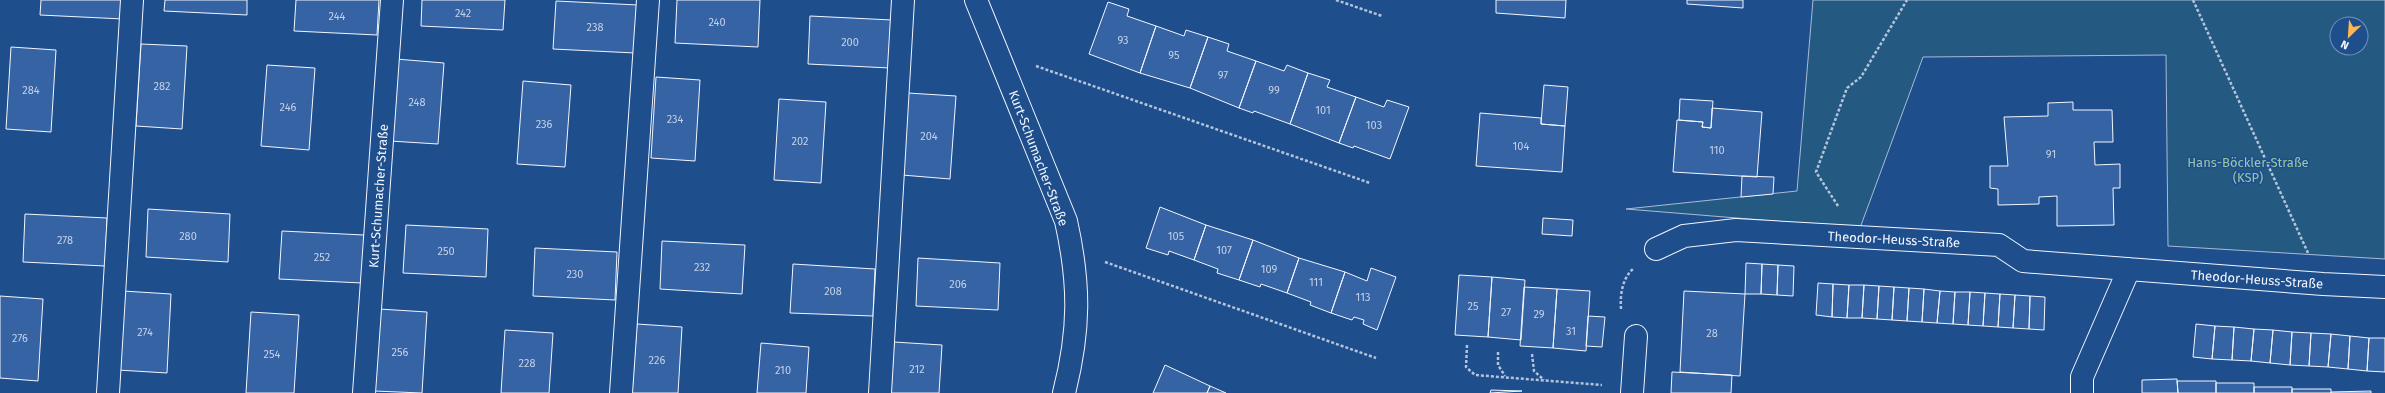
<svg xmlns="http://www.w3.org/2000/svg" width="2385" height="393" font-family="'Fira Sans',sans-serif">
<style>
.green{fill:#245a82;stroke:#a8bbd7;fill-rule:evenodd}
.building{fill:#3563a3;stroke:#f2f6ff}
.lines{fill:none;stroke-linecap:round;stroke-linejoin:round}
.minor-casing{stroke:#f2f6ff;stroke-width:24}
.path{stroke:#b3c4dc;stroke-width:2.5;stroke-dasharray:3 2;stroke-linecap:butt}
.minor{stroke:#1f4e8c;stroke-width:22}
.labels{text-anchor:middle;stroke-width:3;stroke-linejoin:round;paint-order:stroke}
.number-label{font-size:11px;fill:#c3d1e8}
.street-label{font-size:13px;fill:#f2f6ff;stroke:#1f4e8c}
.park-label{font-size:13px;fill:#97c8a6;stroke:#1f4e8c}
</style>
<rect width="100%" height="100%" fill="#1f4e8c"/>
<!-- green -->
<path class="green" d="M1813,0h572v259l-217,-13 -2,-191 -243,2 -63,171 -234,-19 171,-18zM2337,24h24v24h-24z"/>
<!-- building -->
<path class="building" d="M41,0h82v19l-83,-4z
M165,0h82v15l-83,-4z
M296,0h83l-2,35 -83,-4z
M422,0h83l-2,30 -82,-4z
M677,0h83l-2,47 -83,-4z
M1496,0h70l-1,18 -69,-5z
M1687,0h56v8l-56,-4z
M556,1l82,4 -3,48 -82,-4z
M1108,2l21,7 -2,7 29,10 -16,47 -51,-19z
M810,16l82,4 -2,48 -82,-4z
M1156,26l28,10 2,-6 22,7 -18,51 -50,-15z
M1208,37l21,7 -2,7 29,10 -17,47 -49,-20z
M141,44l46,2 -5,83 -46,-3z
M11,47l45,3 -5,82 -45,-3z
M396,59l48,4 -6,81 -48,-3z
M1256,61l28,10 3,-6 21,8 -18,51 -36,-13 -1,2 -14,-5z
M267,65l48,3 -6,82 -48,-4z
M1308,73l22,7 -3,7 29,10 -17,46 -49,-19z
M656,77l44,3 -5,81 -44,-3z
M523,81l48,4 -6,82 -48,-3z
M1544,85l24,2 -3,39 -24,-2z
M908,93l48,3 -6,83 -48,-4z
M1356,97l28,10 3,-7 22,7 -19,52 -36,-13 -1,2 -14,-5z
M779,99l47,3 -5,81 -47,-3z
M1680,99l33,2 -2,27 -9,-1 1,-5 -24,-2z
M2073,102v8h39l1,32h-19l1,23 25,-1v24h-7l1,37 -57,1v-30l-18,1v7l-41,1v-16l-8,-1v-22h18l-4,-49 44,-1v-13z
M1712,108l50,4 -5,65 -84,-5 4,-52 26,2 -1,5 9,1z
M1480,113l61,5v6l24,2 -3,46 -86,-6z
M1742,176l32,1 -1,17 -32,3z
M1160,207l46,18 -12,35 -25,-9 -1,4 -22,-7z
M148,209l82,5 -2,48 -82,-5z
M25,214l82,4 -2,48 -82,-4z
M1543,218l30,2 -1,16 -30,-2z
M406,225l82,4 -2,48 -83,-4z
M1206,225l47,15 -14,40 -22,-7 1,-4 -24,-9z
M282,231l82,4 -2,48 -83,-4z
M1253,240l46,18 -12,35 -26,-9 -1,3 -21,-7z
M662,241l83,4 -3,49 -82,-5z
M535,248l82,4 -2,48 -82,-4z
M918,258l82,5 -2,47 -82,-4z
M1299,258l46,14 -14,41 -21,-8 1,-3 -24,-9z
M1746,263l16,1 -1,30h-16z
M793,264l82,5 -2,47 -83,-3z
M1762,264l16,1 -1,30 -16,-1z
M1778,265l16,1 -1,30 -16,-1z
M1371,268l25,9 -19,53 -14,-6 1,-4 -10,-3 -2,3 -21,-7 14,-41 22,9z
M1459,275l33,2 -4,60 -33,-2z
M1492,277l33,3 -4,60 -33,-3z
M1818,283l15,1 -1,33 -16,-2z
M1833,284l16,1 -2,33 -15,-1z
M1849,285h15l-2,33h-15z
M1864,285l15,1 -2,33 -15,-1z
M1879,286l15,1 -2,33 -15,-1z
M1524,287l33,2 -4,59 -33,-2z
M1894,287l15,1 -2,33 -15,-1z
M1909,288l15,1 -2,33 -15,-1z
M1557,289l33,2 -4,60 -33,-3z
M1924,289l16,2 -3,32 -15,-1z
M123,291l48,3 -4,79 -49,-3z
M1684,291l61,3 -5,82 -60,-4z
M1940,291l15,1 -2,32 -16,-1z
M1955,292h15l-2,33 -15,-1z
M1970,292l15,1 -2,33 -15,-1z
M1985,293l15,1 -2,33 -15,-1z
M2000,294l15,1 -2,33 -15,-1z
M2015,295l15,1 -1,33 -16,-1z
M0,296l43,3 -5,82 -38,-3z
M2030,296l15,1 -1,33 -15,-1z
M379,309l48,3 -5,81 -48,-2z
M251,312l48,3 -5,78h-48z
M1588,316l17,1 -3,30 -16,-1z
M637,324l45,3 -4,66h-46z
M2196,324l19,2 -3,33 -19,-2z
M2215,326l19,1 -2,33 -20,-1z
M2234,327l20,2 -3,32 -19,-1z
M2254,329l19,1 -3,33 -19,-2z
M505,330l48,3 -4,60h-48z
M2273,330l19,2 -2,33 -20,-2z
M2292,332l19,1 -2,33 -19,-1z
M2311,333l20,1 -3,33 -19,-1z
M2331,334l19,2 -2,33 -20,-2z
M2350,336l19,2 -2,33 -19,-2z
M2369,338h16v34l-18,-1z
M894,342l48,3 -3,48h-48z
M761,343l48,4 -3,46h-49z
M1165,365l45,21 -3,7h-54z
M1672,372l60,3 -1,18h-60z
M2177,379l1,14h-36v-13z
M2177,381h39v12h-38z
M2216,383h38v10h-38z
M1210,386l16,7h-19z
M2254,387h38v6h-38z
M2292,389h39v4h-39z
M1491,390l31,1 -32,2z
M2371,391v2h-40v-1z"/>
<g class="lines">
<defs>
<path id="minor" d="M976,0l90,221c14,63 14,109 -2,172
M1656,249l28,-13 52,-6 263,15 24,16 300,23 62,3
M108,393l24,-393
M364,393l28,-393
M621,393l27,-393
M880,393l23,-393
M1632,393l4,-57
M2082,393v-16l47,-108"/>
</defs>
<!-- minor casing -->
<use href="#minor" class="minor-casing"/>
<!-- path -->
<path class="path" d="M1336,0l46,16
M2193,0l115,253
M1036,66l334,117
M1838,206l-22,-34 31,-84 14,-11 46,-77
M1105,262l271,96
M1621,309c-1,-14 1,-31 13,-41
M1467,345l-1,22 9,8 127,10
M1498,352v13l7,11
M1532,354l2,17 10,9"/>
<!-- minor -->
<use href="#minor" class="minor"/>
</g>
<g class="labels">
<!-- number labels -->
<g class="number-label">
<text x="463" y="17">242</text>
<text x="337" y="20">244</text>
<text x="717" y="26">240</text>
<text x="595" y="31">238</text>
<text x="1123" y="44">93</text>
<text x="850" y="46">200</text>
<text x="1174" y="59">95</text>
<text x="1223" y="79">97</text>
<text x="162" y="90">282</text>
<text x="31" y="94">284</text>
<text x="1274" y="94">99</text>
<text x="417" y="106">248</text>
<text x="288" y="111">246</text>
<text x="1323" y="114">101</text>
<text x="675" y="123">234</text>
<text x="544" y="128">236</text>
<text x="1374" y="129">103</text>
<text x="929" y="140">204</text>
<text x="800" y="145">202</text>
<text x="1521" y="150">104</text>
<text x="1717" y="154">110</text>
<text x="2051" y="158">91</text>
<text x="188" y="240">280</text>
<text x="1176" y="240">105</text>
<text x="65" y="244">278</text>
<text x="1224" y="254">107</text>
<text x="446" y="255">250</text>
<text x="322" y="261">252</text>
<text x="702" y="271">232</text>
<text x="1269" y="273">109</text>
<text x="575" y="278">230</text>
<text x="1316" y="286">111</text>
<text x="958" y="288">206</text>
<text x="833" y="295">208</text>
<text x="1363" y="301">113</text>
<text x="1473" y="310">25</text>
<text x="1506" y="316">27</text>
<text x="1539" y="318">29</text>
<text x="1571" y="335">31</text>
<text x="145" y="336">274</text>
<text x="1712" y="337">28</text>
<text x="20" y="342">276</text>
<text x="400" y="356">256</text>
<text x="272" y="358">254</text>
<text x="657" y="364">226</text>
<text x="527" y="367">228</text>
<text x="917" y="373">212</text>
<text x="783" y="374">210</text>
</g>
<!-- street labels -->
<g class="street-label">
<text transform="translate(1039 158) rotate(69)" y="5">Kurt-Schumacher-Straße</text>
<text transform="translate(378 196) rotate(-86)" y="5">Kurt-Schumacher-Straße</text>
<text transform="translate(1894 239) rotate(3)" y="5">Theodor-Heuss-Straße</text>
<text transform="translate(2257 279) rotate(4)" y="5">Theodor-Heuss-Straße</text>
</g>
<!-- park labels -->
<g class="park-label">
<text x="2248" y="167">Hans-Böckler-Straße<tspan x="2248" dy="15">(KSP)</tspan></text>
</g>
</g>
<!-- north arrow -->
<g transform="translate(2349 36) rotate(205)"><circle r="19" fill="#1f4e8c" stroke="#7391ba"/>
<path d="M0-3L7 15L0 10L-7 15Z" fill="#ffb74d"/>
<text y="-6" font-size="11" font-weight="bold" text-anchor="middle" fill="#f2f6ff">N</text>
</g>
</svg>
